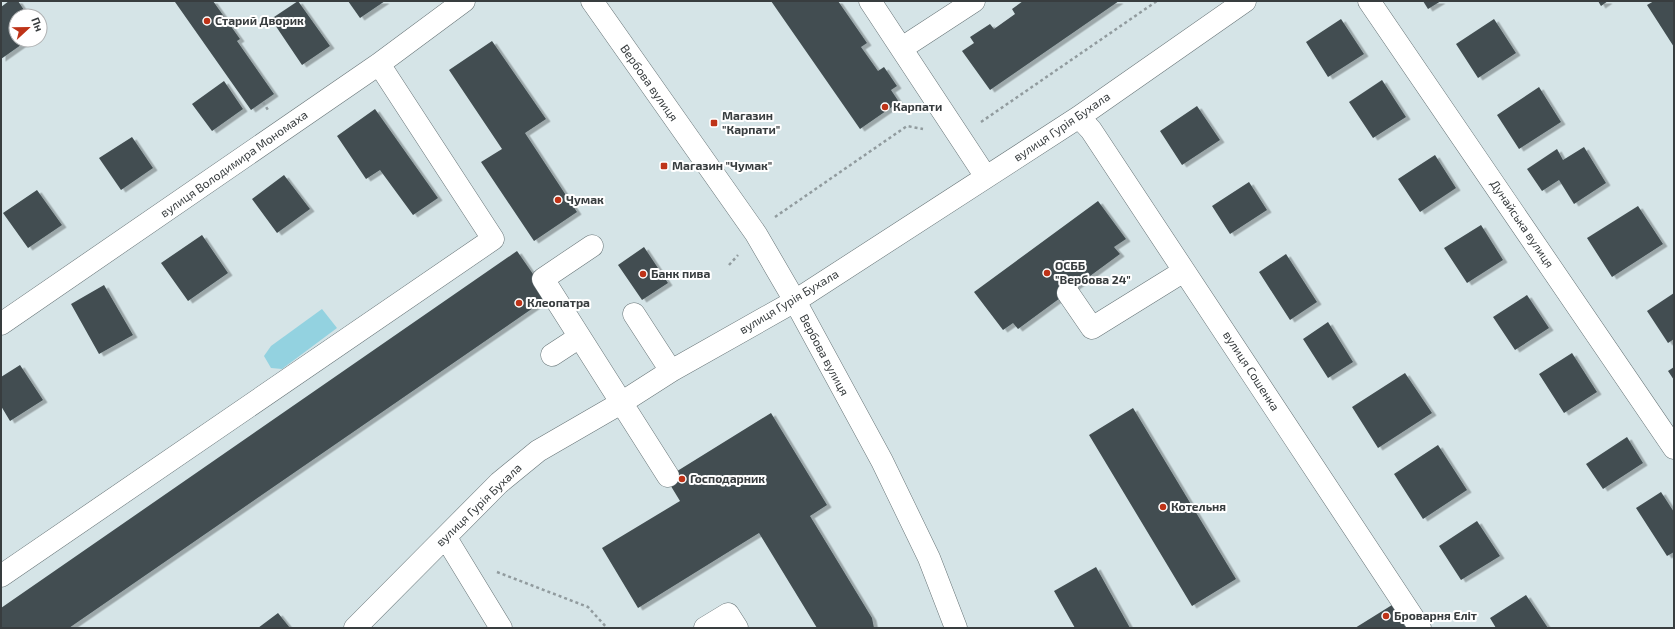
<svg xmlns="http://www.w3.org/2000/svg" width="1675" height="629" font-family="'Exo 2',sans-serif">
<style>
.green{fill:#93d2e0}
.building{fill:#424e51;filter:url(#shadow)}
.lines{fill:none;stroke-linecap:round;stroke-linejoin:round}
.minor-casing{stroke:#677477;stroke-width:23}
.path{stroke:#919b9e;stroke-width:2.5;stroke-dasharray:3 3;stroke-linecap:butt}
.minor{stroke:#fff;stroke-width:22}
.poi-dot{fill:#be3318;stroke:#fff;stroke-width:1.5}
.labels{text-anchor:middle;stroke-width:4;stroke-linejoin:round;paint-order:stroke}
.poi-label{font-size:12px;font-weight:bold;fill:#383d3f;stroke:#fff;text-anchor:start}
.street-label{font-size:12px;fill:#383d3f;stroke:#fff}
</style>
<defs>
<filter id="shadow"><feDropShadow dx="4.5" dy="2.5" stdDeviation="0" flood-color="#0004"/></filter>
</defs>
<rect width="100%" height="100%" fill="#d5e4e7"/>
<!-- green -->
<path class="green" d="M322,309l15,19 -55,41 -11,-1 -7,-12 7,-10z"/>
<!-- building -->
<path class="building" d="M9,1h9l10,15h-12v24h12l-27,19v-52z
M177,1h36l27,38 -3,2 37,53 -23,16 -76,-108z
M298,1l32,45 -28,19 -31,-46z
M348,1h37l-25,17z
M771,1h67l29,42 -6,4 17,24 6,-4 13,19 -6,4 8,12 -39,27z
M1023,1h96l-129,89 -28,-39 12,-8 -4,-6 20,-13 4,5 21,-15 -3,-5z
M1423,1h18l-13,8z
M1598,1h10l-7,5z
M1654,1h20v46l-27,-42z
M1341,19l23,35 -36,23 -22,-35z
M1494,19l22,34 -38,25 -22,-34z
M492,41l54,78 -21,14 52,79 -43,29 -53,-79 21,-13 -53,-79z
M1382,80l24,37 -33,21 -24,-36z
M224,81l19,28 -31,22 -20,-27z
M1539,87l22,35 -42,27 -22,-34z
M1197,106l23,34 -38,25 -22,-34z
M375,109l63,89 -25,17 -33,-45 -14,9 -29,-43z
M132,137l21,31 -32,22 -22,-32z
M1584,147l22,36 -32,21 -15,-24 -17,11 -15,-22 30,-20 6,11z
M1435,155l21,33 -36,24 -22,-33z
M284,175l26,34 -33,24 -25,-34z
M1249,182l18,28 -37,24 -18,-28z
M37,190l25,35 -34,23 -25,-35z
M1098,201l28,38 -12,8 6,7 -102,75 -5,-6 -10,7 -29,-38z
M1638,206l25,38 -51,33 -25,-39z
M1481,225l22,35 -36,23 -23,-35z
M202,235l26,38 -40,28 -27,-38z
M644,247l24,36 -26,17 -24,-35z
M517,251l32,46 -480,331h-68v-20z
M1286,254l31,48 -27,18 -31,-48z
M104,285l29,50 -34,19 -28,-50z
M1674,293v46l-6,4 -21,-32z
M1527,295l22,33 -34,22 -22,-33z
M1328,322l25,40 -25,16 -25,-39z
M1572,353l25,39 -33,21 -25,-39z
M20,365l23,35 -33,21 -9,-15v-29z
M1674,367v13l-6,-9z
M1405,373l27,40 -54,35 -26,-41z
M1133,408l103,171 -44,27 -103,-171z
M771,413l56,92 -17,11 62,102 2,10h-57l-58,-95 -121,75 -36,-60 78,-47 -14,-23z
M1627,437l16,26 -40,26 -17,-25z
M1438,445l29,45 -44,29 -29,-45z
M1661,492l13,20v40l-7,4 -31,-48z
M1477,521l23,35 -39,24 -22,-34z
M1096,567l34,61h-55l-21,-37z
M1526,595l22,33h-52l-6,-10z
M1392,605l14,23h-51z
M278,613l12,15h-32z"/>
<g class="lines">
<defs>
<path id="minor" d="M592,1l164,233 39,67 87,160 47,97 27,70
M870,1l116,176
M1369,1l305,447
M902,48l72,-47
M1079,117l12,13 329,498
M592,246l-49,33 125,197
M1068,293l24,35 92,-57
M634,314l37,57
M1,324l378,-260 85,-63
M552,355l26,-17
M446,538l55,90
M1,576l492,-337 -114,-175
M355,628l144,-145 39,-32 83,-48 50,-32 124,-70 284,-184 166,-116
M705,628l23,-14 9,14"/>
</defs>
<!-- minor casing -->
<use href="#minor" class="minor-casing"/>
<!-- path -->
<path class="path" d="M263,102l5,8
M981,122l176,-121
M775,217l132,-91 16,3
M729,265l9,-10
M497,572l91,35 19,21"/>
<!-- minor -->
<use href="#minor" class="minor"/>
</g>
<!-- markers -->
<g class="poi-dot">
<circle cx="207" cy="21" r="4"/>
<circle cx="885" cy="107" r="4"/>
<rect x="710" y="119" width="8" height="8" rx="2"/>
<rect x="660" y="162" width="8" height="8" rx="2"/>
<circle cx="558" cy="200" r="4"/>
<circle cx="1047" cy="273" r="4"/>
<circle cx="643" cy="274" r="4"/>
<circle cx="519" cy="303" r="4"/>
<circle cx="682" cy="479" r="4"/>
<circle cx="1163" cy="507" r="4"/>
<circle cx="1386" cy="616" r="4"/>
</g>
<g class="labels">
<!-- poi labels -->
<g class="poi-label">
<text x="215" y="25">Старий Дворик</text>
<text x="893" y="111">Карпати</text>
<text x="722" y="120">Магазин<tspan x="722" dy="14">"Карпати"</tspan></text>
<text x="672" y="170">Магазин "Чумак"</text>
<text x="566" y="204">Чумак</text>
<text x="1055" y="270">ОСББ<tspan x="1055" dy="14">"Вербова 24"</tspan></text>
<text x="651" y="278">Банк пива</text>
<text x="527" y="307">Клеопатра</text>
<text x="690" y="483">Господарник</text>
<text x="1171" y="511">Котельня</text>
<text x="1394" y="620">Броварня Еліт</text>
</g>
<!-- street labels -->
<g class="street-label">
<text transform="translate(649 83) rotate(55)" y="4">Вербова вулиця</text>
<text transform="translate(1062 127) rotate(-34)" y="4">вулиця Гурія Бухала</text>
<text transform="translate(234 164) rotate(-35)" y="4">вулиця Володимира Мономаха</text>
<text transform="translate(1522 224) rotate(56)" y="4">Дунайська вулиця</text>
<text transform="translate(789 302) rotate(-31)" y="4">вулиця Гурія Бухала</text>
<text transform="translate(824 355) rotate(62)" y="4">Вербова вулиця</text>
<text transform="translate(1251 371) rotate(57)" y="4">вулиця Сошенка</text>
<text transform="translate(479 505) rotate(-44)" y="4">вулиця Гурія Бухала</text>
</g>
</g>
<!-- border -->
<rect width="1675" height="629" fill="none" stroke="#383d3f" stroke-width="4"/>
<!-- north arrow -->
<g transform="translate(28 28) rotate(68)"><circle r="19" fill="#ffffff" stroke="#afb1b2"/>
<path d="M0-3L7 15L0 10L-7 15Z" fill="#be3318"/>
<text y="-6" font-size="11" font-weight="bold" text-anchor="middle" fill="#383d3f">Пн</text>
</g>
</svg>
